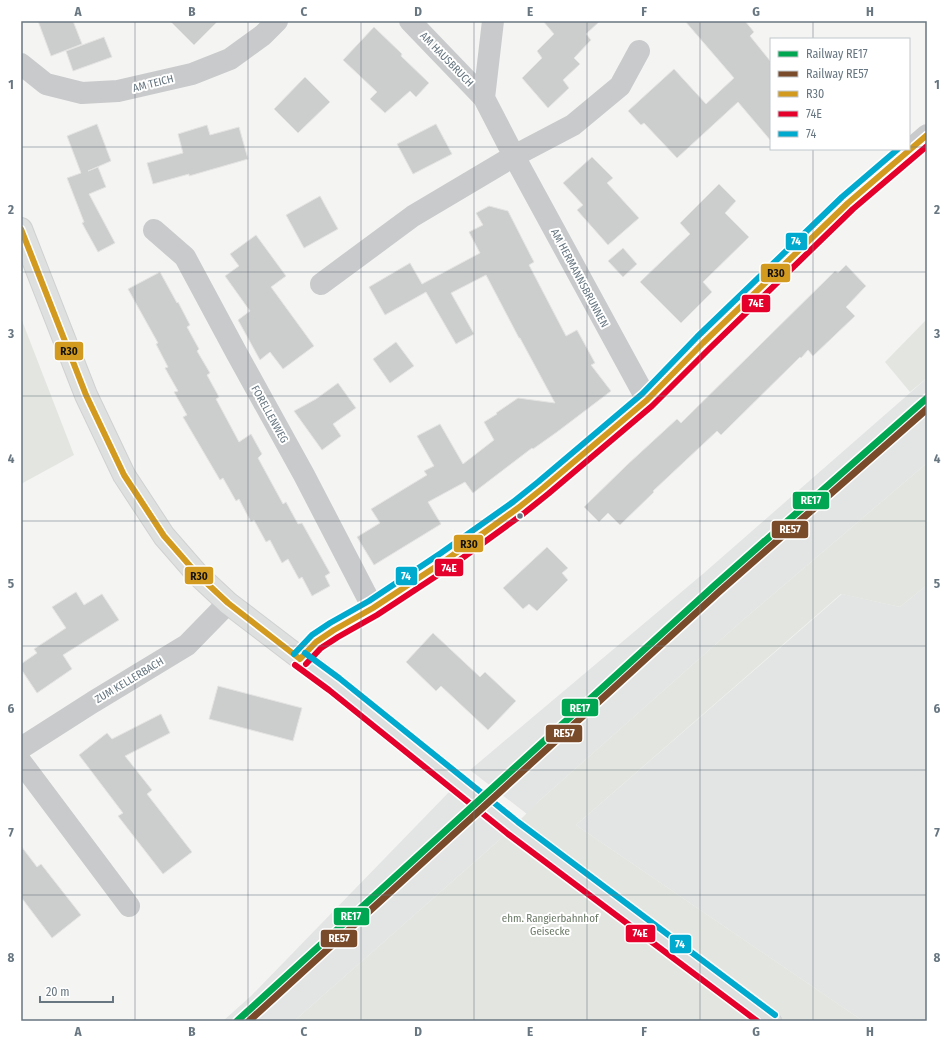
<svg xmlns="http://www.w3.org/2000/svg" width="948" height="1042" font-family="'Fira Sans Condensed',sans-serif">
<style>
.built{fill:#e3e4e4}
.green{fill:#e3e6e0}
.building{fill:#cccdcd;stroke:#e4e4e3}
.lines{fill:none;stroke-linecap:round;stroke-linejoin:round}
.secondary-casing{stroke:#d0d1d1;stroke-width:24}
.street{stroke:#c9cacb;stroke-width:22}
.secondary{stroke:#dedfdf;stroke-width:22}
.bus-1-casing{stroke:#fff;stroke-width:9}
.bus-2-casing{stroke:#fff;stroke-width:9}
.bus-3-casing{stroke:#fff;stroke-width:9}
.bus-1{stroke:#d39a20;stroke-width:6}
.bus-2{stroke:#e4002b;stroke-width:6}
.bus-3{stroke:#00a9ce;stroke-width:6}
.rail-1-casing{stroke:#fff;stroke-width:10}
.rail-2-casing{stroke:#fff;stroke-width:10}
.rail-1{stroke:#00a651;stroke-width:7}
.rail-2{stroke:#7a4b2a;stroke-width:7}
.grid{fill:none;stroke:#677680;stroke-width:1;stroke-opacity:0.55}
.bus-dot{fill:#677680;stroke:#fff;stroke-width:1.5}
.labels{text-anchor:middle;stroke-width:4;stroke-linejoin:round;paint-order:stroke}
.street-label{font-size:11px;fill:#677680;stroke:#fff}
.park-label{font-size:11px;fill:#6a7865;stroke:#fff}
.line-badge{stroke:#fff;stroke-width:1.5}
.badge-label{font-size:11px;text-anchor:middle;font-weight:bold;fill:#fff}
.pale-badge-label{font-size:11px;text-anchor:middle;font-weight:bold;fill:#111}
.neatline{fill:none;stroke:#677680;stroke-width:1.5}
.grid-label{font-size:13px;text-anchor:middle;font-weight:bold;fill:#677680}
</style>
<rect width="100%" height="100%" fill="#f4f4f3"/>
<!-- built -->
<path class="built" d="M927,378v85l-183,156 -204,181 -13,14 -57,-44 234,-197z
M927,585v436h-64l-287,-196 266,-231 58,13z
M450,791l56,43 -212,187h-71l28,-25z"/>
<!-- green -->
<path class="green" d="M21,318l53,137 -53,29z
M927,319v59l-17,14 -25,-30z
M927,463v122l-27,22 -59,-13 -265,231 287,196h-569l212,-187 34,-34 204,-181z"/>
<!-- building -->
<path class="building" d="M38,21h35l9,23 -31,12z
M170,21h48l-24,24z
M543,21h57l-14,13 5,6 -17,18 6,6 -17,16 6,8 -21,20 -26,-30 20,-20 -5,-7 17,-17z
M685,21h60l9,11 -4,4 21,26v79l-33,-39 -61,56 -33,-35 -3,2 -13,-14 46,-42 32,35 28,-26z
M374,27l28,27 -1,2 28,27 -13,14 -6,-6 -25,22 -15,-14 7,-7 -34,-32z
M104,37l8,20 -39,14 -7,-20z
M305,77l25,25 -32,31 -24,-24z
M97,124l14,37 -23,10 10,-4 8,20 -17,7 26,49 -17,9 -16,-29 2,-1 -17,-44 14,-5 -14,-37z
M436,124l16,30 -39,20 -16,-30z
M207,125l3,10 29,-8 9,32 -59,17v-2l-36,10 -6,-21 36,-10 -5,-19z
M592,157l21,21 -6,5 32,35 -31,27 -31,-35 6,-5 -20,-22z
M719,184l17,17 -11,12 24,24 -46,45 9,10 -31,31 -41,-41 50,-48 -10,-11z
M320,196l18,33 -34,19 -18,-33z
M489,206l19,5 26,51 -5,3 37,71 11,-6 18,33 -4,2 20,26 -54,41 -24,17 -1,-1 -59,45 -8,-11 -37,20 13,22 -67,41 -17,-28 23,-14 -9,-14 56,-34 -3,-4 10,-5 -17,-30 23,-12 23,40 31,-24 -10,-18 13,-8 -1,-1 22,-15 37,5 -35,-65h-1l-33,-63 -35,18 23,41 -18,10 -30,-52 -41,23 -16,-28 41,-24 12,21 58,-31 -11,-21 14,-7 -7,-12z
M256,235l30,41 -15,11 43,59 -31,23 -13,-17 -10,8 -22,-40 12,-9 -25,-35 14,-10 -9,-12z
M623,248l14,16 -14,13 -15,-16z
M846,265l20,21 -20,21 9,9 -42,40 -5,-6 -7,8 -1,-1 -79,78 -4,-4 -64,60 1,1 -34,33 -12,-12 -9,9 -15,-15 43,-42 50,-46 4,4 154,-152 3,2z
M160,272l17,31 1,-1 12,23 -3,2 12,22 -2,2 13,22 -3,2 12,22 -3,2 23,43 12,-8 11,20 -4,4 25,46 3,-2 12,22 4,-1 28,50 -5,3 5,10 -18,10 -10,-19 -3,2 -11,-20 -6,4 -12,-23 -4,2 -12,-22 -3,2 -12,-23 -3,2 -13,-23 -3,2 -37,-63 4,-2 -13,-23 4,-1 -13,-23 3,-1 -12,-23 2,-1 -30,-54z
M396,342l18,24 -24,17 -17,-24z
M338,383l18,25 -23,16 8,12 -19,14 -28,-39 22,-12z
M547,547l21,21 -6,5 6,7 -31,31 -8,-7 -6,5 -20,-21z
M76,592l8,13 18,-11 17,26 -56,35 9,14 -35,24 -16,-24v-5l16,-11 -3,-4 32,-21 -14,-21z
M433,633l47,44 5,-5 31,29 -28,29 -47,-44 -5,5 -30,-29z
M218,686l84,22 -9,33 -84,-22z
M161,714l9,19 -45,23 27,34 -5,4 45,58 -29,22 -45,-58 5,-3 -44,-58 28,-22 5,6z
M21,846l16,21 4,-3 40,51 -29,23 -31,-41z"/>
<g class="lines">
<defs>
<path id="secondary" d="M21,229l65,166 38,80 40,61 34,39 30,28 106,81 179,144 257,193"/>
</defs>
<!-- secondary casing -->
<use href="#secondary" class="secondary-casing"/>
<!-- street -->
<path class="street" d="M410,21l74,77
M493,21l-9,77 30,58 133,244
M21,64l25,20 36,9 36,-2 74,-17 38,-15 33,-24 14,-14
M154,230l31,27 51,95 68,123 69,133
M321,284l92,-68 101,-60 59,-31 47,-39 19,-35
M300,659l16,-17 18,-12 39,-22 73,-48 72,-52 25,-20 104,-88 56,-57 145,-140 79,-68
M21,748l72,-46 94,-57 41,-42
M21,762l108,144"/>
<!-- secondary -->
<use href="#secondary" class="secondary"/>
<defs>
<path id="bus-1" d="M21,229l65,166 38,80 40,61 34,39 30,28 72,56
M300,659l16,-17 18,-12 39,-22 73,-48 72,-52 25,-20 104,-88 56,-57 145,-140 79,-68"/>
<path id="bus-2" d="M306,664l15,-16 17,-11 39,-22 73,-48 73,-53 25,-20 104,-88 57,-57 144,-140 74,-63
M295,665l34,25 179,144 249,187"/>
<path id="bus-3" d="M305,653l34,25 179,144 257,193
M294,654l18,-19 18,-12 39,-22 72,-48 72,-51 25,-20 104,-88 55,-57 145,-140 56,-48"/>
</defs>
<!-- bus-1 casing -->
<use href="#bus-1" class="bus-1-casing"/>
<!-- bus-2 casing -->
<use href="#bus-2" class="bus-2-casing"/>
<!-- bus-3 casing -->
<use href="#bus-3" class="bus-3-casing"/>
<!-- bus-1 -->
<use href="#bus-1" class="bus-1"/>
<!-- bus-2 -->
<use href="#bus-2" class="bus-2"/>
<!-- bus-3 -->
<use href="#bus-3" class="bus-3"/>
<defs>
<path id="rail-1" d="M237,1021l478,-436 212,-187"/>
<path id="rail-2" d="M249,1021l471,-430 207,-182"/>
</defs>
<!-- rail-1 casing -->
<use href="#rail-1" class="rail-1-casing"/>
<!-- rail-2 casing -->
<use href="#rail-2" class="rail-2-casing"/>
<!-- rail-1 -->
<use href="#rail-1" class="rail-1"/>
<!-- rail-2 -->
<use href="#rail-2" class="rail-2"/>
</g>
<!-- grid -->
<path class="grid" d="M135,21v1000M248,21v1000M361,21v1000M474,21v1000M587,21v1000M700,21v1000M813,21v18M21,147h750M909,147h18M813,149v872M21,272h906M21,396h906M21,521h906M21,646h906M21,770h906M21,895h906"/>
<!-- markers -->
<circle class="bus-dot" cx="520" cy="516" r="3.5"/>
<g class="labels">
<!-- street labels -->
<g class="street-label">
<text transform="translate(447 59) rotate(46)" y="4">AM HAUSBRUCH</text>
<text transform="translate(153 83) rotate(-14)" y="4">AM TEICH</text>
<text transform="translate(580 278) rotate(62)" y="4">AM HERMANNSBRUNNEN</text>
<text transform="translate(270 414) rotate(61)" y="4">FORELLENWEG</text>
<text transform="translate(129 680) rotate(-31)" y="4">ZUM KELLERBACH</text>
</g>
<!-- park labels -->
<g class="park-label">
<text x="550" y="922">ehm. Rangierbahnhof<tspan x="550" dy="13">Geisecke</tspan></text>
</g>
</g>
<g class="line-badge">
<rect x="785" y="232" width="23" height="19" rx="4" fill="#00a9ce"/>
<rect x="760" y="263" width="31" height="20" rx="4" fill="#d39a20"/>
<rect x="741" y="294" width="30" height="19" rx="4" fill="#e4002b"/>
<rect x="54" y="341" width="30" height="20" rx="4" fill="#d39a20"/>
<rect x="792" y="491" width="38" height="19" rx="4" fill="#00a651"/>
<rect x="771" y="520" width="38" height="19" rx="4" fill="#7a4b2a"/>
<rect x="453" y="534" width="31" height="19" rx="4" fill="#d39a20"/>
<rect x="434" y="558" width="30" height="19" rx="4" fill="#e4002b"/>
<rect x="184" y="566" width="30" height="19" rx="4" fill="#d39a20"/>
<rect x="395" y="566" width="23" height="20" rx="4" fill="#00a9ce"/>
<rect x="561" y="698" width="38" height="19" rx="4" fill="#00a651"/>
<rect x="545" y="724" width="38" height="19" rx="4" fill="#7a4b2a"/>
<rect x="333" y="907" width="37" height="19" rx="4" fill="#00a651"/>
<rect x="625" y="924" width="31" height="19" rx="4" fill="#e4002b"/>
<rect x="320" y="929" width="38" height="19" rx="4" fill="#7a4b2a"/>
<rect x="669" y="934" width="23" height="20" rx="4" fill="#00a9ce"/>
</g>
<g class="badge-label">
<text x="796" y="245">74</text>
<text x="756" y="307">74E</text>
<text x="811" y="504">RE17</text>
<text x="790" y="533">RE57</text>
<text x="449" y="572">74E</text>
<text x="406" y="580">74</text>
<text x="580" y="712">RE17</text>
<text x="564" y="737">RE57</text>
<text x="351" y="920">RE17</text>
<text x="640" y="937">74E</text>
<text x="339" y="942">RE57</text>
<text x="680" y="948">74</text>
</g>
<g class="pale-badge-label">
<text x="776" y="277">R30</text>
<text x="69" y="355">R30</text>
<text x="469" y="548">R30</text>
<text x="199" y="580">R30</text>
</g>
<!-- border -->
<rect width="948" height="1042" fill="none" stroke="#ffffff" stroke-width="44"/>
<!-- legend -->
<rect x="770" y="38" width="140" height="112" fill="#ffffff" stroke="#c2c8cc"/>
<rect x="778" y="51" width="20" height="6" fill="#00a651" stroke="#c2c8cc"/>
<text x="806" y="58" font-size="12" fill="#677680">Railway RE17</text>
<rect x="778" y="71" width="20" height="6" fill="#7a4b2a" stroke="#c2c8cc"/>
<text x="806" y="78" font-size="12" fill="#677680">Railway RE57</text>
<rect x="778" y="91" width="20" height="6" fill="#d39a20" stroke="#c2c8cc"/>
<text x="806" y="98" font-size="12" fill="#677680">R30</text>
<rect x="778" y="111" width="20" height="6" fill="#e4002b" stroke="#c2c8cc"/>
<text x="806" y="118" font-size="12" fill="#677680">74E</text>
<rect x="778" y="131" width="20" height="6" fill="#00a9ce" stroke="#c2c8cc"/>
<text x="806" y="138" font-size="12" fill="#677680">74</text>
<!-- scale -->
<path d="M40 996v6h73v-6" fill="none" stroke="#677680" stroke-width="2"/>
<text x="46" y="996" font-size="12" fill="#677680" stroke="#ffffff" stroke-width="3" paint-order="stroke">20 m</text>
<rect x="22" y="22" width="904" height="998" class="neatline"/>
<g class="grid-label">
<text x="78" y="16">A</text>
<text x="192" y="16">B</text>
<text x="304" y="16">C</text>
<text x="418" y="16">D</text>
<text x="530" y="16">E</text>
<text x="644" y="16">F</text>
<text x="756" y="16">G</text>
<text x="870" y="16">H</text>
<text x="11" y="89">1</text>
<text x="937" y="89">1</text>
<text x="11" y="214">2</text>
<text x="937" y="214">2</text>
<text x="11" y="338">3</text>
<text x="937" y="338">3</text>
<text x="11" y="463">4</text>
<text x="937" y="463">4</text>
<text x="11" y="588">5</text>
<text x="937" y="588">5</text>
<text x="11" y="713">6</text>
<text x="937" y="713">6</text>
<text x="11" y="837">7</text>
<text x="937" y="837">7</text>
<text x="11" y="962">8</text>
<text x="937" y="962">8</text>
<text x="78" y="1036">A</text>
<text x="192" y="1036">B</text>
<text x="304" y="1036">C</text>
<text x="418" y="1036">D</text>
<text x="530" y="1036">E</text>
<text x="644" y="1036">F</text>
<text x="756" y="1036">G</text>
<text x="870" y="1036">H</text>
</g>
</svg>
